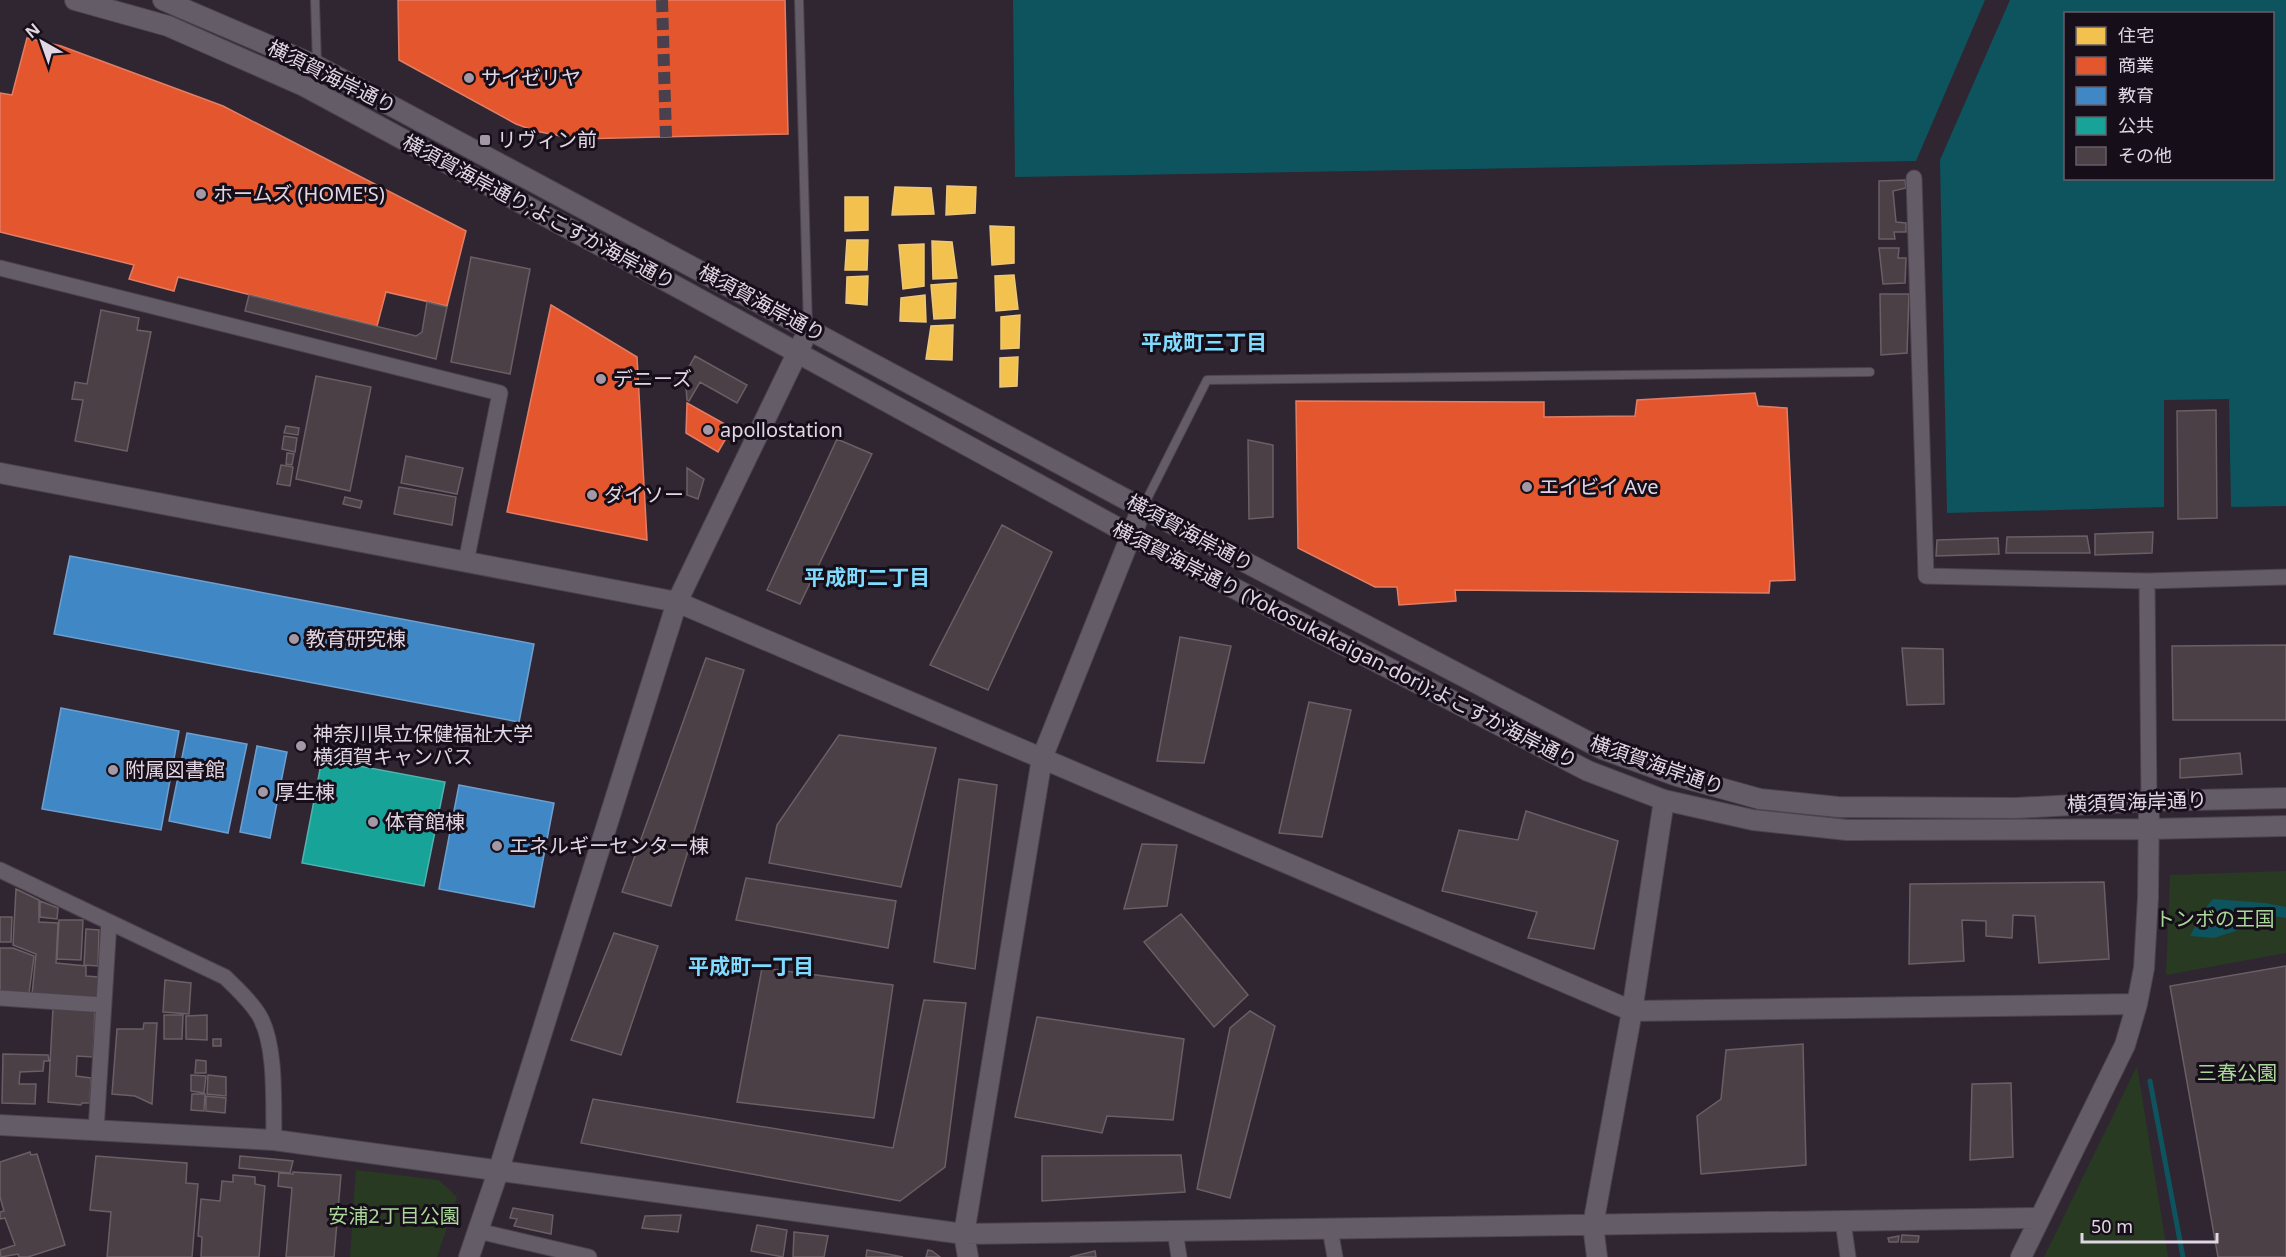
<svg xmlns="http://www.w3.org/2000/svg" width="2286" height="1257" font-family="'Noto Sans','Noto Sans JP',sans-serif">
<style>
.green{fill:#283a22}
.water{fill:#0d545e;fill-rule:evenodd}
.homes{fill:#f2c14e;stroke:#edc77b;stroke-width:1.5}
.shops{fill:#e4572e;stroke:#e37d65;stroke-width:1.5}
.schools{fill:#3f88c5;stroke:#6f9fce;stroke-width:1.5}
.public{fill:#17a398;stroke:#53b2af;stroke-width:1.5}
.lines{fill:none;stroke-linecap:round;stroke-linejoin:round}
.stream{stroke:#0d545e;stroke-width:5}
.building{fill:#4a4045;stroke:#6a5f64;stroke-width:1.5}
.pedestrian-tunnel{stroke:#4a404d;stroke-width:12;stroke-dasharray:12 6;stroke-linecap:butt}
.service-casing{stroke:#4b434e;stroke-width:10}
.minor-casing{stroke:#4b434e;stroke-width:17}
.tertiary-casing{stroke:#4b434e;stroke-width:22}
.service{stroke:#645c66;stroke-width:8}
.minor{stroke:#645c66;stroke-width:15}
.tertiary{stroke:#645c66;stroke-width:20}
.poi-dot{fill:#a298a6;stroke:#160e18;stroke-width:2}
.labels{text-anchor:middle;stroke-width:6;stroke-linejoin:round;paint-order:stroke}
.street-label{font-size:20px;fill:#e0d6e4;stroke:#160e18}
.poi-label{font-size:20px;fill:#e0d6e4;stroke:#160e18;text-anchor:start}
.park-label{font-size:20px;fill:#a9d898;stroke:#160e18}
.neighbourhood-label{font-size:21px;font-weight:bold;fill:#80dcfe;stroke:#160e18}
</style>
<rect width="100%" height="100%" fill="#2f2632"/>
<!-- green -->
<path class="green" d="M2286,871v82l-120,22 4,-100z
M2137,1066l31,191h-124z
M356,1170l83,10 18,17 -20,60h-87z"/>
<!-- water -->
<path class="water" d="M1013,0h972l-69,161 -901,16z
M2010,0h276v506l-55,1 -2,-108 -65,1v107l-217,6 -7,-353zM2066,14h206v164h-206z
M2213,899l52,4 21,4v11l-19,-3 -10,9 -43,14 -24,-2 13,-25z"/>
<!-- homes -->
<path class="homes" d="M947,186l29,1 -1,26 -29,2z
M895,187l36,1 3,26 -42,1z
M845,197h23v33l-23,1z
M990,226l24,1v36l-22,2z
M847,240h21l-1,30h-22z
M932,241l20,1 5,36 -24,1z
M924,244v42l-21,3 -4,-44z
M1014,275l4,34 -22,2 -1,-35z
M868,276l-1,29 -21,-2 1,-26z
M956,283l-1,35 -21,1 -3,-34z
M925,295l1,27 -26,-1 1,-23z
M1020,315l-1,33 -18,1v-32z
M953,325l-1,35 -26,-1 5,-33z
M1018,357l-1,29 -17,1v-29z"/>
<!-- shops -->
<path class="shops" d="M398,0h387l3,134 -212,5 -41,-8 -19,-7 -117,-64z
M27,38l34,8 162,60 243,125 -19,75 -61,-14 -9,34 -199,-49 -4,14 -45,-12 5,-14 -134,-33v-139l12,2z
M551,305l86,52 10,183 -140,-28z
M1755,393l3,13 29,2 8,172 -25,1 -1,12 -314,-3 1,11 -57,4 -2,-18h-22l-77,-39 -2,-147 248,1v15l91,-1 2,-16z
M687,403l45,25 -14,24 -32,-19z"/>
<!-- schools -->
<path class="schools" d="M70,556l464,88 -15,78 -465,-88z
M61,708l118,23 -18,99 -119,-21z
M187,733l60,11 -19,89 -59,-12z
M257,746l30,6 -17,86 -30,-6z
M459,785l95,18 -20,104 -95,-18z"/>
<!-- public -->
<path class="public" d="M322,759l123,23 -21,104 -122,-23z"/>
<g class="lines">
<!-- stream -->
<path class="stream" d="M2150,1081l33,176"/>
</g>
<!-- building -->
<path class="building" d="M1905,180l1,8 -13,3 3,31 10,1v9h-12l1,7h-16v-58z
M1879,248h20l-1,10h8l-1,25 -22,1z
M471,257l59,12 -20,105 -59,-12z
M1880,294h29l-2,59 -26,2z
M249,295l167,41 6,-4 5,-30 20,5 -11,52 -191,-48z
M101,310l38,8 -2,12 14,2 -24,119 -52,-10 8,-41 -11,-1 3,-17 12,2z
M695,356l52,29 -10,18 -37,-21 -11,19 -2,-1 -2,-26z
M316,376l55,11 -21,104 -54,-12z
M2216,410l1,108 -39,1 -1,-108z
M286,426l13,2 -1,7 -14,-2z
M284,436l13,2 -2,14 -13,-3z
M837,439l35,15 -72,150 -33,-14z
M1248,440l25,5v72l-24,2z
M287,453l7,1 -2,11 -6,-1z
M406,456l57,12 -6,26 -56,-11z
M281,465l12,2 -3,19 -13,-2z
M687,468l17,11 -6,20 -11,-4z
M399,487l57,10 -4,28 -58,-11z
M345,497l17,4 -2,7 -17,-4z
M1002,525l50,27 -64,138 -58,-25z
M2153,532l-1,21 -57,2v-21z
M2087,536l3,17h-84l1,-16z
M1998,538l1,16 -63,2 1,-16z
M1180,637l51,9 -27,117 -47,-2z
M2286,645v75h-113l-1,-74z
M1902,648l41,1 1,55 -37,1z
M706,658l38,12 -73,236 -49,-14z
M1309,702l42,8 -29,127 -43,-4z
M839,735l97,13 -35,139 -132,-24 8,-38z
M2240,753l2,21 -62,4v-19z
M959,779l38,6 -22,184 -41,-7z
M1526,811l92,30 -24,108 -66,-11 9,-26 -95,-21 17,-61 59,10z
M1142,844l35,1 -10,61 -43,3z
M746,878l150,23 -8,47 -152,-28z
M2104,882l5,77 -70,4 -4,-47 -22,-1 -1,23 -26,-2v-15l-24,-1 2,41 -55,3 1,-80z
M16,889l23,11v22l19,1 -2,40 30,3v10l12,1v21l-66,-3 4,-41 -23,-9z
M40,901l18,7 -1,11 -17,-2z
M1181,914l67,81 -34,32 -70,-85z
M0,917h12l-1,25h-11z
M59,920h24l-2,40 -24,-1z
M86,929l13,1 -1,36 -14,-1z
M614,933l44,13 -37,109 -50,-15z
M0,948h13l21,8 -5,37 -29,-2z
M2286,966v291h-68l-48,-271z
M762,968l131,17 -19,133 -137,-16z
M165,980l26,3 -2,31 -26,-2z
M924,1000l42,3 -21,164 -45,34 -319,-58 12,-44 300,49z
M53,1008l42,2 -2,47 -16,-1 -1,20 15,2 -1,25h-8l-1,2 -33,-3z
M1250,1011l25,15 -45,172 -33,-9 33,-161z
M164,1015h19l-1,24h-18z
M207,1015v25l-21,-1v-23z
M1037,1017l147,22 -11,81 -66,-4 -5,17 -87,-16z
M144,1023h13l-5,81 -17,-8 -23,-2 5,-65h26z
M213,1039h8v7h-8z
M1803,1044l3,121 -105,9 -4,-58 24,-17 5,-49z
M3,1054l45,1 1,6h-5l-1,10 -23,1 -1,12h17l-1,20 -33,-1z
M196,1060l10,1v12h-11z
M191,1075l15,1 -2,17 -13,-2z
M208,1075l18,2v19l-19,-2z
M2011,1083l2,74 -43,3 2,-76z
M192,1094h13l-1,17 -13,-1z
M206,1096l20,2 -1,15 -19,-2z
M30,1152l1,3 6,-1 28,91 -37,12h-9l-1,-3 -17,3 -1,-7 15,-5 -10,-27 -5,1v-7l4,-1 -4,-14v-35z
M1181,1155l4,37 -143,9v-45z
M96,1156l91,7 -1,20 12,1 -6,73h-85l4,-45 -21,-2z
M240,1156l53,5 -3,12 -51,-5z
M293,1172l48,3 -7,82h-48l6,-69 -14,-2 1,-13 14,1z
M233,1175l22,2v7l10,2 -6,71h-58l1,-20 -4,-1 3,-37 19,2 2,-20 11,1z
M513,1208l40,7 -2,19 -37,-8 3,-7 -7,-1z
M681,1215l-3,17 -36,-4 3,-12z
M757,1225l30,5 -4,27 -32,-6z
M794,1232l34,4 -4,21h-31z
M1902,1235l17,1 -1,6h-17z
M1899,1236l-1,6h-9l-1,-4z
M867,1250l36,7h-37z
M928,1250l4,1 8,6h-14z
M1095,1251l1,6h-26z"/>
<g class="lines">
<!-- pedestrian-tunnel -->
<path class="pedestrian-tunnel" d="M662,0l4,137"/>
<defs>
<path id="service" d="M315,0l2,64
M799,0l9,328
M1143,507l64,-127 663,-8"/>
<path id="minor" d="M1914,178l12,398 221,5 2,220
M0,268l500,125 -34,169
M2147,581l139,-4
M0,870l225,107c12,12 25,23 34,38 18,30 14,90 15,125
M0,998l104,7
M96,1130l13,-208
M1843,1221l5,36
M1330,1229l5,28
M478,1231l111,26
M1175,1231l4,26"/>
<path id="tertiary" d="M75,0l93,26 136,60 375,202 452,247 457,236 76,29 89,20 94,10 302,-1 137,-3
M163,0l154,66 825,442 460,241 75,27 83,23 78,8 178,1 133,-7 137,-3
M0,473l677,129 955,409 505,-7
M0,1125l274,15 690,94 1076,-16
M469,1257l30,-88 178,-567 126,-261
M968,1257l-4,-23 78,-476 100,-250
M1597,1257l-4,-32 39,-214 32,-211
M2021,1257l104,-212 12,-41 7,-36 4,-70 1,-97"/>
</defs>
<!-- service casing -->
<use href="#service" class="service-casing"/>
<!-- minor casing -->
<use href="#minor" class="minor-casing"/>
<!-- tertiary casing -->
<use href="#tertiary" class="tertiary-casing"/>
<!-- service -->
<use href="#service" class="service"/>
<!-- minor -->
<use href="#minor" class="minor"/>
<!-- tertiary -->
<use href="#tertiary" class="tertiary"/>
</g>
<!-- markers -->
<g class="poi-dot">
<circle cx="469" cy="78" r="6"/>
<rect x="479" y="134" width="12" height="12" rx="3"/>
<circle cx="201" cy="194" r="6"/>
<circle cx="601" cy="379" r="6"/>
<circle cx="708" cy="430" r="6"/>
<circle cx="1527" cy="487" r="6"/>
<circle cx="592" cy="495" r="6"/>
<circle cx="294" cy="639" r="6"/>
<circle cx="301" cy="746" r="6"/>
<circle cx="113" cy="770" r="6"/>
<circle cx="263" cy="792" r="6"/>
<circle cx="373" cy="822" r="6"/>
<circle cx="497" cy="846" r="6"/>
</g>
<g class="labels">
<!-- street labels -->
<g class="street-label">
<text transform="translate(332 77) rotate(26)" y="7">横須賀海岸通り</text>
<text transform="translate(539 212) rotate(28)" y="7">横須賀海岸通り;よこすか海岸通り</text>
<text transform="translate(762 303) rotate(28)" y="7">横須賀海岸通り</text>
<text transform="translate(1190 533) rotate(28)" y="7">横須賀海岸通り</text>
<text transform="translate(1345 645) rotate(27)" y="7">横須賀海岸通り (Yokosukakaigan-dori);よこすか海岸通り</text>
<text transform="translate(1657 765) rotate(19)" y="7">横須賀海岸通り</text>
<text transform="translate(2137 802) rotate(-2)" y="7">横須賀海岸通り</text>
</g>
<!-- poi labels -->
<g class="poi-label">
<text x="481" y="85">サイゼリヤ</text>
<text x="497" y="147">リヴィン前</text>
<text x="213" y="201">ホームズ (HOME'S)</text>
<text x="613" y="386">デニーズ</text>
<text x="720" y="437">apollostation</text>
<text x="1539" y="494">エイビイ Ave</text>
<text x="604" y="502">ダイソー</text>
<text x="306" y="646">教育研究棟</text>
<text x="313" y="741">神奈川県立保健福祉大学<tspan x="313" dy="23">横須賀キャンパス</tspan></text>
<text x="125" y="777">附属図書館</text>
<text x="275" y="799">厚生棟</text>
<text x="385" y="829">体育館棟</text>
<text x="509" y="853">エネルギーセンター棟</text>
</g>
<!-- park labels -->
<g class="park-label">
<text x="2215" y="926">トンボの王国</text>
<text x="2237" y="1080">三春公園</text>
<text x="394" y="1223">安浦2丁目公園</text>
</g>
<!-- neighbourhood labels -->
<g class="neighbourhood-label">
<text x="1204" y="350">平成町三丁目</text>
<text x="867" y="585">平成町二丁目</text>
<text x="751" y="974">平成町一丁目</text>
</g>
</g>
<!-- legend -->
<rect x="2064" y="12" width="210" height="168" fill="#160e18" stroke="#675e6a" stroke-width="1.5"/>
<rect x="2076" y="27" width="30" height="18" fill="#f2c14e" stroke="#675e6a" stroke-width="1.5"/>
<text x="2118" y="42" font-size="18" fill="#e0d6e4">住宅</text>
<rect x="2076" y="57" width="30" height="18" fill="#e4572e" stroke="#675e6a" stroke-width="1.5"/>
<text x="2118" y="72" font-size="18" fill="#e0d6e4">商業</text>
<rect x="2076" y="87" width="30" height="18" fill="#3f88c5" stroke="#675e6a" stroke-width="1.5"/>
<text x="2118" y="102" font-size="18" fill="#e0d6e4">教育</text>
<rect x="2076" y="117" width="30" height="18" fill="#17a398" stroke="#675e6a" stroke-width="1.5"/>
<text x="2118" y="132" font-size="18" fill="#e0d6e4">公共</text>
<rect x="2076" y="147" width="30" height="18" fill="#4a4045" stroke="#675e6a" stroke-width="1.5"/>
<text x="2118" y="162" font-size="18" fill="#e0d6e4">その他</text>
<!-- north arrow -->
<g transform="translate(42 42) rotate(320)" stroke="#160e18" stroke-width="4.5" paint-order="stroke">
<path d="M0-4.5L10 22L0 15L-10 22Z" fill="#e0d6e4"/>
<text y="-9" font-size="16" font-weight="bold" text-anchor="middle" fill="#e0d6e4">N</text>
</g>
<!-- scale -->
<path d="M2082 1233v9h135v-9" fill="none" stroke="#e0d6e4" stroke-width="3"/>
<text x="2091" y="1233" font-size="18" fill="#e0d6e4" stroke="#160e18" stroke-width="4.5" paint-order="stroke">50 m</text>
</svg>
